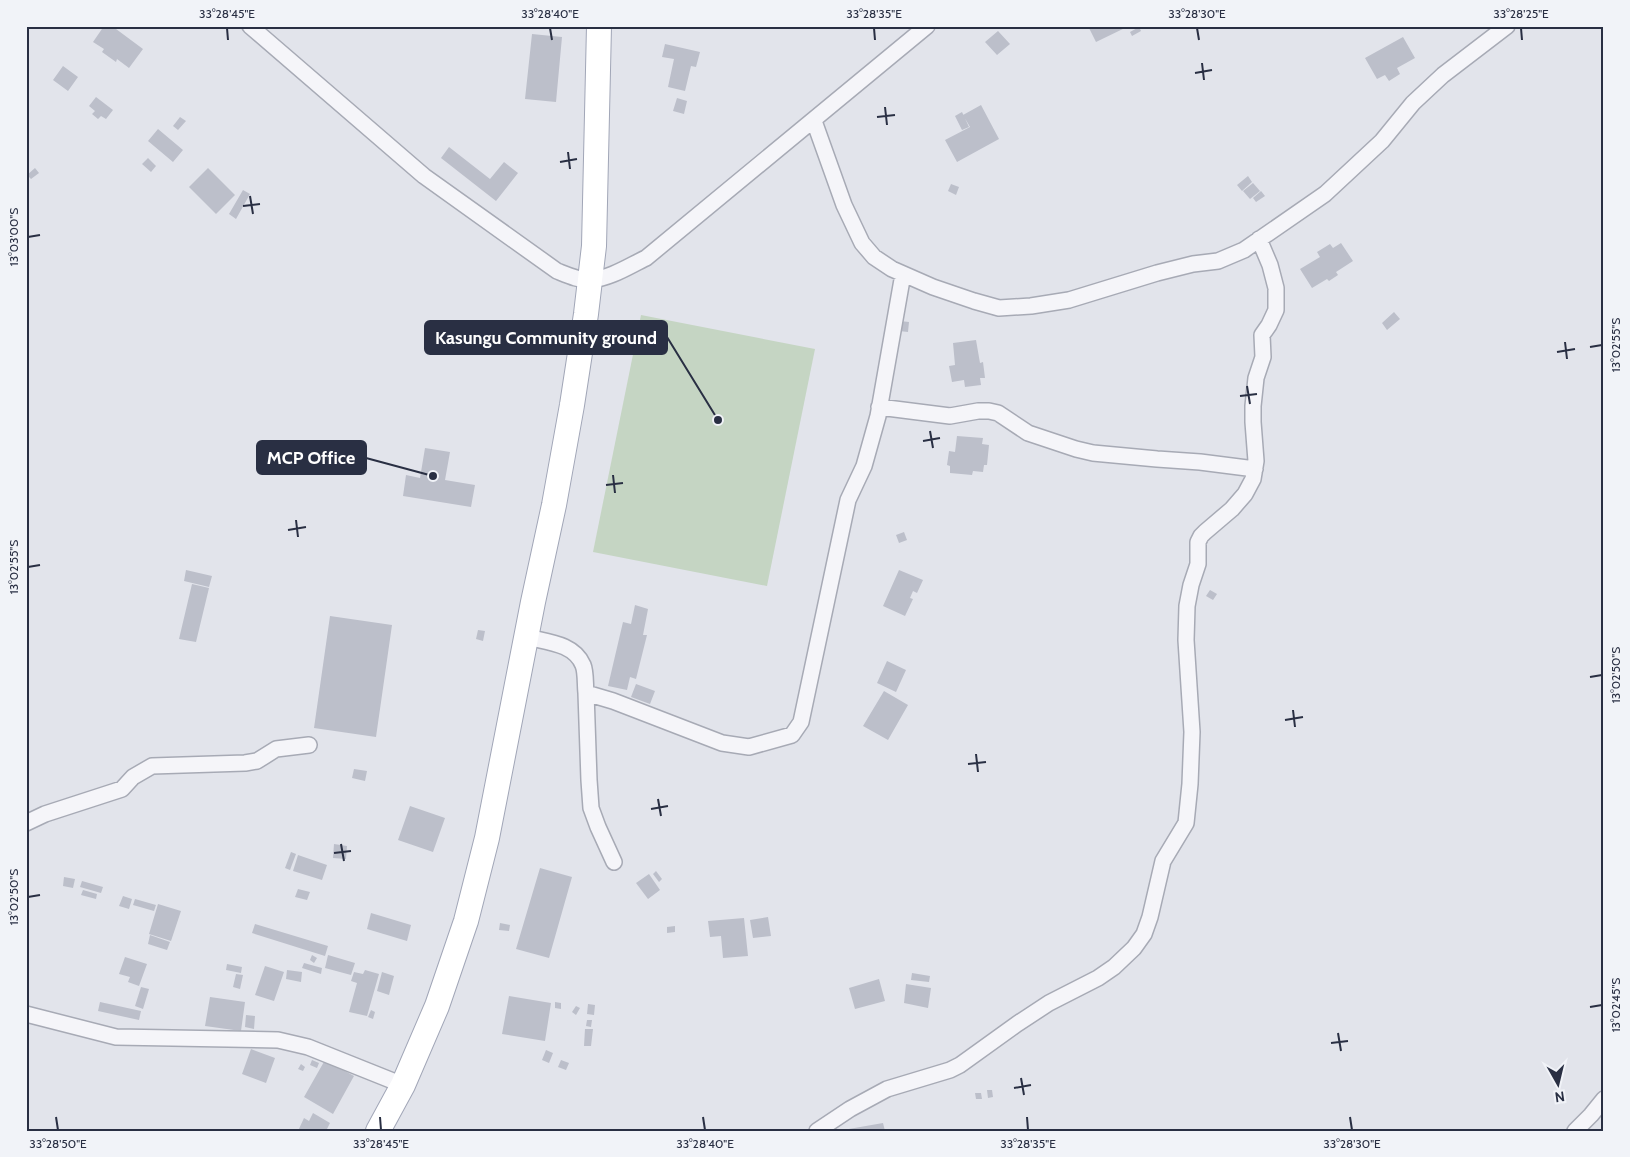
<svg xmlns="http://www.w3.org/2000/svg" width="1630" height="1157" font-family="Cabin,sans-serif">
<style>
.green{fill:#c5d5c3}
.building{fill:#bcbfca}
.lines{fill:none;stroke-linecap:round;stroke-linejoin:round}
.minor-casing{stroke:#a7aab5;stroke-width:18}
.primary-casing{stroke:#a1a6b7;stroke-width:26}
.minor{stroke:#f5f5f9;stroke-width:15}
.primary{stroke:#fff;stroke-width:24}
.ticks{fill:none;stroke:#292f43;stroke-width:2}
.leader{fill:none;stroke:#292f43;stroke-width:2}
.callout-dot{fill:#292f43;stroke:#f1f3f8;stroke-width:2}
.callout{fill:#292f43;stroke:#292f43;stroke-width:2}
.callout-label{font-size:18px;text-anchor:middle;font-weight:bold;fill:#fff}
.neatline{fill:none;stroke:#292f43;stroke-width:2}
.ticks-label{font-size:12px;text-anchor:middle;fill:#292f43}
</style>
<rect width="100%" height="100%" fill="#e2e4eb"/>
<!-- green -->
<path class="green" d="M641,315l174,34 -48,237 -174,-34z"/>
<!-- building -->
<path class="building" d="M104,26h8l31,23 -14,19 -12,-9 -1,3 -14,-10 2,-3 -11,-7z
M1088,26h41l-33,16z
M1139,27l2,4 -9,5 -2,-4z
M998,31l12,13 -13,11 -12,-13z
M532,34l30,3 -6,65 -31,-3z
M1403,37l12,21 -18,10 3,6 -11,7 -4,-6 -8,4 -12,-21z
M665,44l35,8 -4,15 -5,-1 -6,25 -17,-4 6,-28 -12,-2z
M63,66l15,11 -10,14 -15,-11z
M96,97l17,13 -7,9 -5,-3 -3,3 -6,-5 3,-3 -6,-5z
M677,98l10,3 -3,13 -11,-3z
M981,105l18,34 -42,23 -12,-22 25,-13 -7,-12z
M962,112l7,15 -7,3 -7,-14z
M180,117l6,4 -8,9 -5,-4z
M158,129l25,21 -10,12 -25,-21z
M449,147l41,32 14,-17 14,11 -22,28 -55,-43z
M148,158l8,8 -5,6 -9,-8z
M35,168l4,5 -8,6 -4,-4z
M208,168l27,27 -19,19 -27,-27z
M1248,176l4,6 -10,9 -5,-6z
M1253,183l7,8 -10,8 -7,-8z
M951,184l8,3 -3,8 -8,-4z
M243,190l7,4 -14,25 -7,-5z
M1261,191l4,5 -9,6 -3,-4z
M1341,243l12,18 -17,11 2,3 -9,6 -2,-2 -15,9 -12,-19 20,-12 -3,-5 13,-8 3,4z
M1394,312l6,7 -13,11 -5,-7z
M900,321l9,1 -1,10 -9,-1z
M976,340l4,23 3,-1 2,16h-5l1,7 -16,2 -1,-7 -12,2 -3,-16 6,-1 -2,-22z
M957,436l26,2 -1,6 7,1 -2,20h-3l-1,7 -10,-1 -1,4 -22,-2v-7l-3,-1 2,-14 6,1z
M425,448l25,4 -5,28 30,5 -4,22 -68,-11 3,-21 14,3z
M904,532l3,8 -8,3 -3,-8z
M186,570l26,6 -3,11 -25,-6z
M899,570l24,10 -6,13 -4,-2 -3,7 3,1 -8,17 -22,-10z
M192,584l17,4 -13,54 -17,-3z
M1210,590l7,4 -4,6 -7,-4z
M635,605l13,4 -5,26h4l-11,44 -6,-2 -3,13 -19,-4 15,-64 8,2z
M330,616l62,9 -16,112 -62,-9z
M478,630l7,1 -2,10 -7,-2z
M887,661l19,9 -10,22 -19,-9z
M636,684l19,7 -5,13 -19,-7z
M884,691l24,14 -20,35 -25,-14z
M354,769l13,2 -2,10 -13,-3z
M410,806l35,12 -12,34 -35,-12z
M334,844l13,2 -1,13 -13,-1z
M291,852l5,2 -6,16 -5,-2z
M298,855l29,10 -5,15 -29,-9z
M540,868l32,9 -23,81 -33,-9z
M656,871l6,8 -3,3 -6,-8z
M649,874l11,16 -12,9 -12,-16z
M64,877l11,2 -2,9 -10,-2z
M82,881l21,6 -2,6 -21,-6z
M298,889l12,3 -3,8 -12,-3z
M83,890l14,4 -1,5 -15,-4z
M123,896l9,3 -3,10 -10,-3z
M135,899l21,6 -2,6 -21,-6z
M158,904l23,7 -10,30 -22,-7z
M371,913l40,12 -4,16 -40,-12z
M768,917l3,19 -18,2 -3,-18z
M744,918l4,38 -25,2 -2,-22 -11,1 -2,-16z
M500,923l10,2 -1,6 -10,-1z
M255,924l73,22 -3,10 -73,-23z
M675,926v6l-8,1v-6z
M150,935l20,7 -3,8 -19,-6z
M312,955l5,3 -3,5 -4,-3z
M328,955l27,8 -4,12 -26,-7z
M125,957l22,7 -8,22 -11,-4 2,-5 -11,-3z
M304,963l18,5 -1,6 -19,-6z
M227,964l15,3 -1,6 -15,-3z
M265,966l19,6 -10,29 -19,-6z
M287,970l15,2 -1,10 -15,-3z
M365,970l14,4 -12,42 -18,-4 8,-29 -6,-2 3,-9 9,2z
M382,972l12,4 -5,19 -12,-4z
M912,973l18,3 -1,6 -18,-2z
M236,974l7,1 -3,14 -7,-2z
M879,979l6,22 -30,8 -6,-21z
M906,984l25,4 -3,20 -24,-5z
M141,987l8,2 -6,20 -8,-3z
M509,996l42,7 -6,38 -43,-7z
M210,997l35,5 -4,29 -36,-5z
M100,1002l41,9 -2,9 -41,-9z
M555,1002l6,1v6l-6,-1z
M588,1004l7,1 -1,10 -7,-1z
M576,1006l4,2 -4,7 -4,-3z
M371,1010l4,2 -2,7 -5,-2z
M246,1015l9,1 -1,13 -9,-2z
M587,1020h5l-1,7 -5,-1z
M585,1029h8l-2,17h-7z
M251,1049l24,9 -9,25 -24,-9z
M546,1050l7,3 -4,10 -7,-3z
M312,1060l7,3 -2,5 -7,-3z
M325,1060l29,16 -21,38 -29,-17z
M561,1060l8,3 -3,7 -8,-3z
M301,1064l4,3 -2,4 -5,-2z
M987,1090h5l1,7 -5,1z
M975,1093h6l1,6h-6z
M313,1113l17,10 -4,8h-28l6,-13 5,3z
M883,1123l2,8h-42v-1z"/>
<g class="lines">
<defs>
<path id="minor" d="M250,26l174,150 133,95c10,4 23,10 34,9 20,-2 38,-14 55,-22l281,-232
M814,121l30,84 18,38 12,14 18,12 41,18 41,14 25,7 32,-2 38,-6 88,-27 36,-9 25,-3 26,-11 81,-56 57,-53 31,-38 30,-28 64,-49
M879,407l71,9 28,-5h11l9,2 30,20 48,16 17,4 64,6 43,3 55,7
M527,637c19,5 47,6 56,28 3,7 2,19 3,28l27,8 109,42 27,4 43,-12 9,-13 47,-222 16,-34 14,-50 25,-142
M586,693l3,87 2,28 7,19 16,35
M26,823l19,-9 77,-25 11,-12 19,-11 93,-3 12,-2 19,-12 33,-4
M26,1014l90,23 162,3 30,7 95,38
M817,1131l33,-22 37,-20 63,-19 10,-5 57,-41 32,-21 49,-25 16,-11 20,-19 10,-14 6,-17 13,-56 23,-38 4,-39 2,-52 -6,-92 1,-34 4,-21 7,-21v-22l3,-6 4,-4 27,-23 13,-15 8,-15 3,-18 -3,-39v-16l3,-28 7,-21 -1,-22 7,-10 7,-15v-22l-6,-23 -11,-26
M1575,1131l16,-16 13,-16"/>
<path id="primary" d="M378,1131l25,-46 34,-79 29,-85 21,-83 46,-236 21,-97 18,-100 14,-91 8,-68 5,-220"/>
</defs>
<!-- minor casing -->
<use href="#minor" class="minor-casing"/>
<!-- primary casing -->
<use href="#primary" class="primary-casing"/>
<!-- minor -->
<use href="#minor" class="minor"/>
<!-- primary -->
<use href="#primary" class="primary"/>
</g>
<!-- ticks -->
<path class="ticks" d="M227,28l1,12M550,28l2,12M874,28l1,12M1197,28l2,12M1521,28l1,12M1202,63l2,17M1195,73l17,-3M885,107l2,18M877,117l18,-2M568,152l2,17M560,162l17,-3M250,196l3,18M243,206l17,-2M28,237l12,-2M1565,342l2,17M1590,347l12,-2M1557,352l18,-3M1247,386l3,18M1240,396l17,-2M930,431l3,17M923,441l17,-3M613,475l2,18M606,485l17,-2M296,520l2,17M288,530l18,-3M28,567l12,-2M1590,677l12,-2M1293,710l2,17M1285,720l18,-3M976,754l2,18M968,764l18,-2M658,799l3,17M651,809l17,-3M341,844l3,17M334,853l17,-2M28,897l12,-2M1590,1007l12,-2M1338,1033l3,18M1331,1043l17,-2M1021,1078l3,17M1014,1088l17,-3M56,1117l2,13M380,1117l1,13M703,1117l2,13M1027,1117l1,13M1350,1117l2,13"/>
<!-- callouts -->
<path class="leader" d="M718 420L667 337M433 476L366 458"/>
<g class="callout-dot">
<circle cx="718" cy="420" r="5"/>
<circle cx="433" cy="476" r="5"/>
</g>
<g class="callout">
<rect x="425" y="321" width="242" height="33" rx="5"/>
<rect x="257" y="441" width="109" height="33" rx="5"/>
</g>
<g class="callout-label">
<text x="546" y="344">Kasungu Community ground</text>
<text x="311" y="464">MCP Office</text>
</g>
<!-- border -->
<rect width="1630" height="1157" fill="none" stroke="#f1f3f8" stroke-width="55"/>
<!-- north arrow -->
<g transform="translate(1558 1084) rotate(172)" stroke="#f1f3f8" stroke-width="4" paint-order="stroke">
<path d="M0-4L9 19L0 12L-9 19Z" fill="#292f43"/>
<text y="-8" font-size="14" font-weight="bold" text-anchor="middle" fill="#292f43">N</text>
</g>
<rect x="28" y="28" width="1574" height="1102" class="neatline"/>
<g class="ticks-label">
<text x="227" y="18">33°28'45"E</text>
<text x="550" y="18">33°28'40"E</text>
<text x="874" y="18">33°28'35"E</text>
<text x="1197" y="18">33°28'30"E</text>
<text x="1521" y="18">33°28'25"E</text>
<text transform="translate(14 237) rotate(-90)" y="4">13°03'00"S</text>
<text transform="translate(1616 345) rotate(-90)" y="4">13°02'55"S</text>
<text transform="translate(14 567) rotate(-90)" y="4">13°02'55"S</text>
<text transform="translate(1616 675) rotate(-90)" y="4">13°02'50"S</text>
<text transform="translate(14 897) rotate(-90)" y="4">13°02'50"S</text>
<text transform="translate(1616 1005) rotate(-90)" y="4">13°02'45"S</text>
<text x="58" y="1148">33°28'50"E</text>
<text x="381" y="1148">33°28'45"E</text>
<text x="705" y="1148">33°28'40"E</text>
<text x="1028" y="1148">33°28'35"E</text>
<text x="1352" y="1148">33°28'30"E</text>
</g>
</svg>
